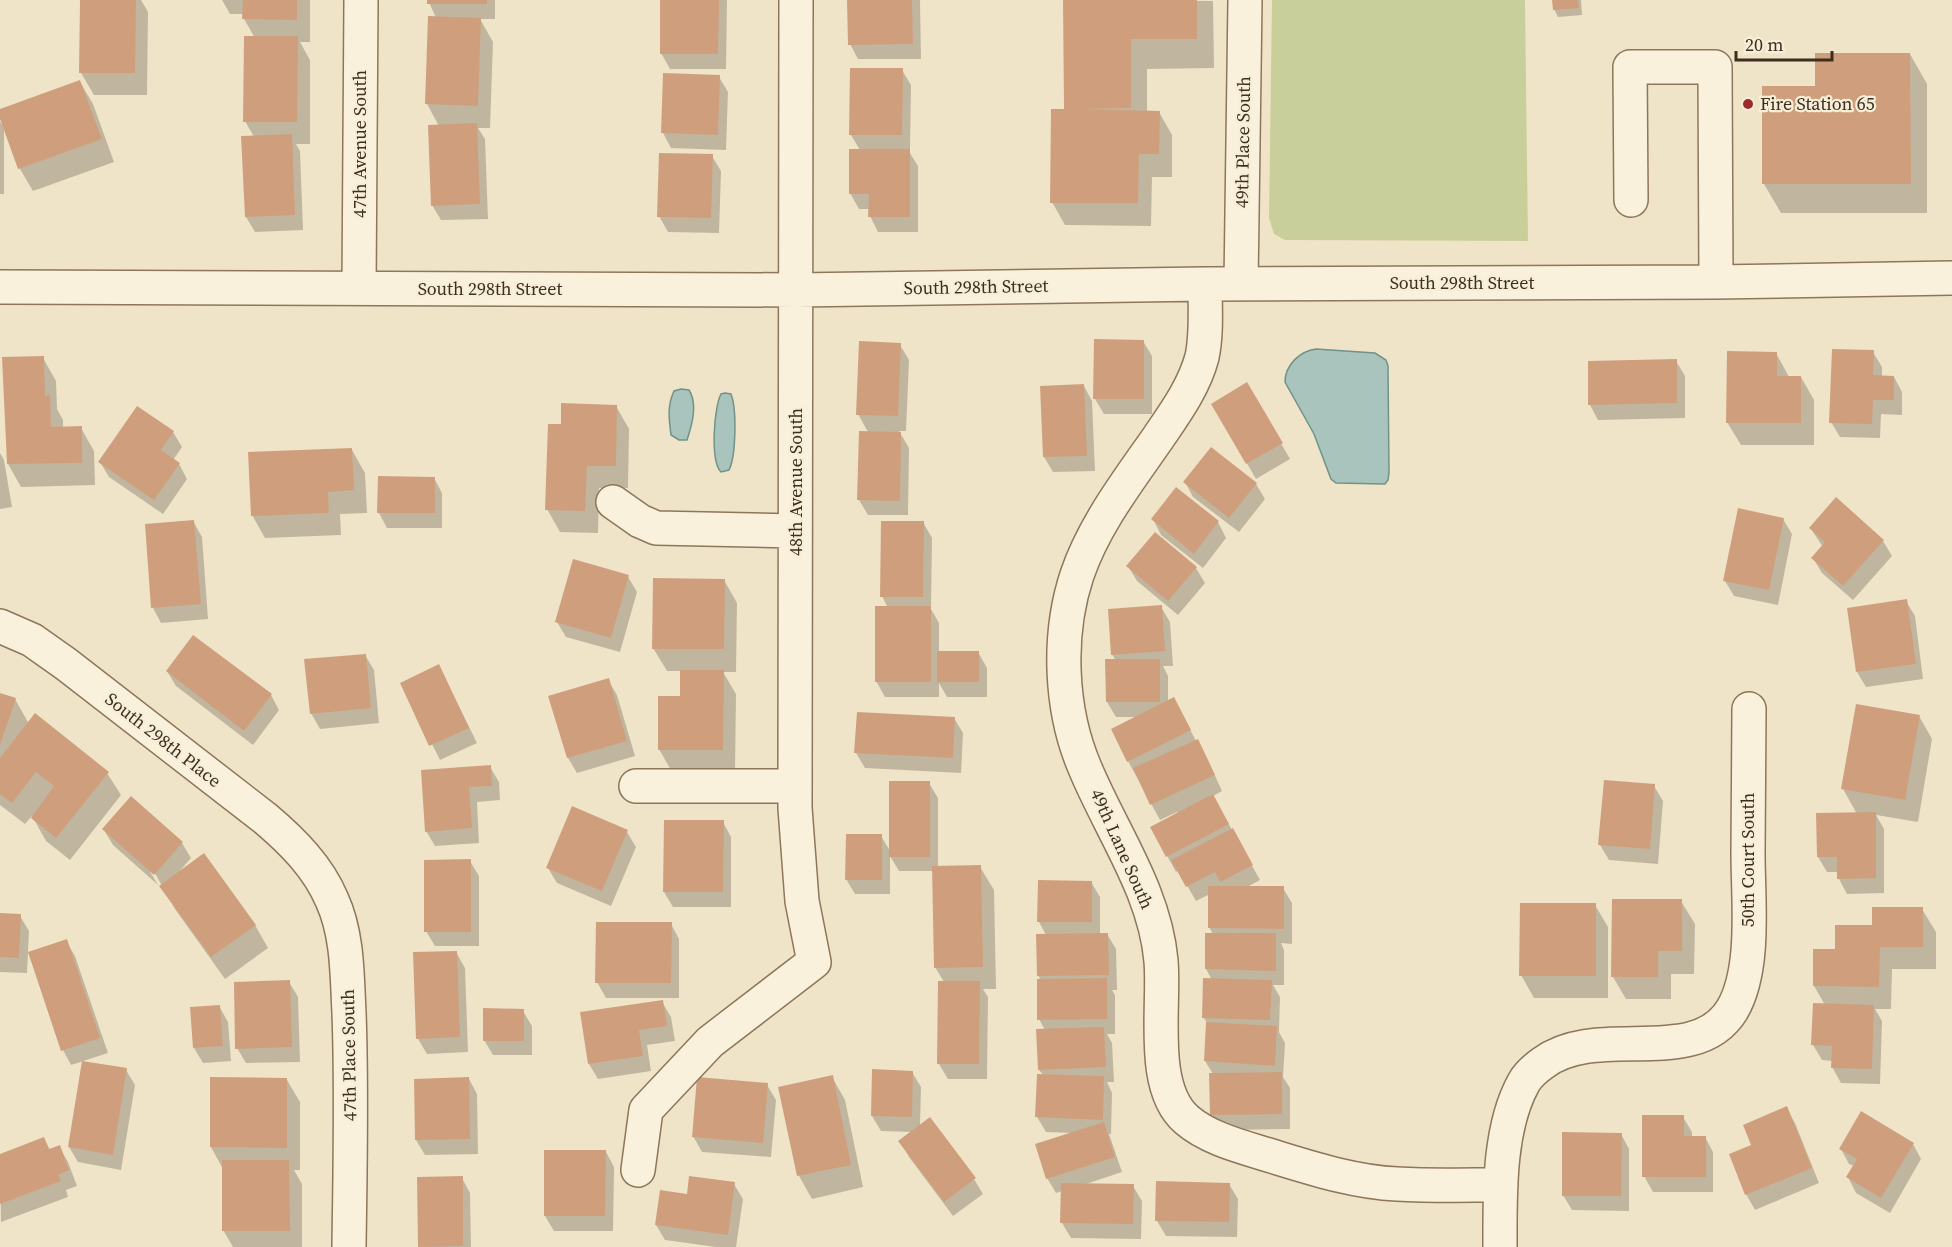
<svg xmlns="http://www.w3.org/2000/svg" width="1952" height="1247" font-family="'Source Serif 4',serif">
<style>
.green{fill:#c9cf9b}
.water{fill:#a9c4bc;stroke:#6f938a;stroke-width:1.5}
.shadow{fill:#0003}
.building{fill:#cf9f7d}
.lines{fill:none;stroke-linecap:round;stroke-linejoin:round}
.minor-casing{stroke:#8d765c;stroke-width:36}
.minor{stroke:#faf1dc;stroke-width:33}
.poi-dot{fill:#9e2a2b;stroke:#f7eed8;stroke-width:2}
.labels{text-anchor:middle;stroke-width:4.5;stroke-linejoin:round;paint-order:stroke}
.poi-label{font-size:18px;fill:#3d2e20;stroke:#f7eed8;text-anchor:start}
.street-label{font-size:18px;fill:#3d2e20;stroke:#f7eed8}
</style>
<rect width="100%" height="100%" fill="#f0e4c8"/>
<!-- green -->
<path class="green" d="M1272,0h253l3,241 -243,-1 -11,-6 -5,-16z"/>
<!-- water -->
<path class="water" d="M1316,349l59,4 11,7 2,6 1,107 -1,7 -3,4 -49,-1 -5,-4 -17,-45 -29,-52c0,-17 15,-31 31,-33z
M681,389l8,1c9,14 3,35 -2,50h-8l-8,-5c-2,-16 -4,-29 3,-44z
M725,393l6,1c6,15 5,62 -2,76l-8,2c-11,-11 -7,-65 0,-78z"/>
<!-- shadow -->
<path class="shadow" d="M81,0h60l7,12 -1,83h-53l-13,-22z
M222,0h88v42h-10l10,18v84h-14l4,7 3,79 -48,2 -9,-15 8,-80 -9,-16 10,-83 -11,-19v-5h-14z
M428,0h67v19h-15l13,23 -3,86h-12l7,11 3,80 -47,1 -9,-15 7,-79 -12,-22 9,-86z
M662,0h65l-1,69h-56l-9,-16z
M849,0h71l1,59h-63l-8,-15z
M1065,0l148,1 1,67 -67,1v43h12l13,23v42h-20l-1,49 -86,-1 -13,-23 15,-91z
M1553,0h28l1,15 -24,2 -4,-8z
M1910,54l17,30v129h-146l-17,-29 52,-96z
M902,70l9,15 -1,65h-2l10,16v66h-40l-8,-16v-7h-11l-9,-16 10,-43 -9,-15z
M719,77l9,15 -2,58 -55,-2 -8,-15z
M80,82l13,22 21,58 -81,29 -13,-22 -16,-42v67h-4v-73l2,4 1,-1 -3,-14z
M712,156l9,15 -2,62 -51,-1 -9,-16z
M1143,341l9,15v58h-48l-9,-15z
M900,345l9,15 -3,71h-7l10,17 -1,67h-40l-9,-15 9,-68 -10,-18z
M1873,352l9,15v10h12l8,15v23l-21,-1 -1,24 -40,-1 -9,-15z
M1776,353l13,24h12l13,23v45h-73l-14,-23z
M43,358l13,23 1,28 6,11v8h18l13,23 1,34 -74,2 -13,-23z
M1676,361l9,15v42l-87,2 -8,-15z
M1247,385l43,74 -34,20 -43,-75z
M1084,386l8,15 3,70 -42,1 -9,-15z
M616,406l13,23 -1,59h-29l-1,45 -38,-1 -13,-23 15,-83z
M173,432l9,15 -9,13 6,4 8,15 -24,35 -54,-37 -9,-15z
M352,450l13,23 2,40 -27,1 1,21 -76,3 -13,-23z
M0,453l4,7 8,47 -12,2z
M434,478l8,15v35h-55l-8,-15z
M1185,482l71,2 9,15 -26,33 -46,-35z
M1153,519l65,3 8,16 -23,30 -42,-33z
M1783,519l9,15 -14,71 -44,-9 -9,-15z
M193,521l9,16 6,82 -47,4 -8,-15z
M923,522l9,16 -1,71 8,14v29h39l9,16v29h-40l-8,-14v14h-54l-9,-16 12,-73 -6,-12z
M1811,529l72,12 9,15 -39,44 -31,-27 -9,-15 10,-11z
M1128,566l68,2 9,15 -27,32 -41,-34z
M628,577l9,15 -17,60 -54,-15 -9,-15z
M724,580l13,23 -1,69h-13l13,22 -1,78h-63l-13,-23 22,-51 1,-27h-15l-14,-23z
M1906,601l9,15 8,63 -57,8 -9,-15z
M1161,607l9,15 3,44h-10l5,10v26l14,12 14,27 2,-1 8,16 16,35 -9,5 47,84 -13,7 36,1 9,15v41l-11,-1 3,7v35h-11l7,12 -1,35 6,11 -2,34 7,11v41l-70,1 -8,-16 1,-40 -8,-13 3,-37 -5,-7 9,-37 -6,-11 1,-35h6l-4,-7 1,-33 -14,7 -18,-31 -2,2 -24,-44 26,-14 -1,-2 -17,8 -32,-59 10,-44h-22l-9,-15 9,-41 -4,-7z
M365,655l9,15 5,53 -59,6 -9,-16z
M439,666l38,77 -37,17 -38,-76z
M167,671l104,24 8,15 -26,35 -77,-59z
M608,680l9,15 18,61 -58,17 -9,-15 -18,-61z
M0,694l15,5 14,25 78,49 14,22 -51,65 -24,-19 -14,-25 -7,8 -25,-19z
M858,714l96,4 9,15 -2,40 -96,-5 -9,-15z
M1919,716l13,23 -14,83 -42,-7 8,14v64l-37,1 -8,-15 -1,-7h-11l-9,-15 39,-43 -14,-25z
M490,767l9,15 1,18 -23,2 2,41 -44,3 -9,-15 -4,-60z
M929,783l9,15v70l42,-1 14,23 2,99h-13l5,8 -1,82h-39l-9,-15 5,-82 -9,-15 -2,-96h-34l-9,-15v38h-35l-9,-15 35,-43 9,15z
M1654,786l9,15 -5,63 -49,-4 -9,-15z
M723,822l8,15v70h-58l-9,-15z
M104,830l78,13 9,15 -12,14 76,53 13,23 -43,31 -50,-70 -23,-41 -3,2 9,15 -45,-40z
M627,832l9,15 -25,59 -54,-23 -9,-15z
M470,861l9,15v70h-44l-9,-15z
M1039,882h52l9,15v37h7l9,15 1,41h-5l3,5v39h-8l5,9 2,39h-7l5,11 -1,41h-2l13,38 -39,13 50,1 9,15 -1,38 -70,-1 -9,-15v-32l-6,2 -9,-15 26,-45 -27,-1 -9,-15 6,-42 -4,-5 6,-40 -6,-11 2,-38 -3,-6 8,-40 -7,-13z
M1681,901l14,23 -1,50h-23v25h-45l-13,-22z
M1595,905l13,22v71h-74l-13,-23z
M1922,909l14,23v37h-44l-1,40h-16l7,12 -2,63 -39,-1 -9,-16 1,-6 -11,-1 -9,-15 12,-40 -11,-19 22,-35 38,-25z
M0,915l20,1 9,15 -2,42 -27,-1z
M671,924l8,15v59h-73l-9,-16z
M66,941l9,15 33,97 -37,12 -8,-15z
M456,952l9,16 3,84 -41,2 -9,-15z
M289,982l9,15 2,65 -54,1 -9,-15z
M662,1002l9,15 4,24 -28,4 4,26 -53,8 -9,-15z
M219,1006l9,16 3,39 -28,2 -9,-15z
M523,1011l9,15v29h-39l-9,-15z
M83,1063l43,7 9,15 -14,85 -43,-8 -9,-15z
M912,1072l9,15 -1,39 54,53 9,15 -30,22 -44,-59 -9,-16 13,-9 -32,-1 -9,-15z
M832,1077l13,23 18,87 -51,12 -13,-23 -19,-88z
M212,1079l75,1 13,22v68h-6l8,14v63h-69l-10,-17v-61l-12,-22z
M469,1079l8,15 1,60 -53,1 -9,-15z
M767,1085l9,15 -5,57 -69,-5 -9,-16z
M1786,1108l9,15 24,60 -64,27 -9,-16 -15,-39 22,-9z
M1683,1117l9,15v5h13l8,15v40h-60l-9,-16z
M1621,1134l8,15v62l-57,-1 -9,-15z
M44,1139l6,11 9,-3 9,15 9,24 -11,4 2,7 -67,25 -1,-67z
M1913,1144l8,15 -31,54 -34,-20 -8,-16 6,-11 -5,-2 -8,-15z
M546,1151l60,1 8,15 -1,64h-59l-9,-15z
M462,1178l8,15 1,54h-52l-1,-68z
M734,1184l9,15 -7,48h-20l-51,-7 -9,-15 32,-29z
M1229,1184l9,15 -1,38 -71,-1 -9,-15z"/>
<!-- building -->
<path class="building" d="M80,0h56l-1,73h-56z
M243,0h54v20l-55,-1z
M427,0h60v4h-60z
M660,0h59l-1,54h-58z
M847,0h65l1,44 -65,1z
M1063,0h134v39h-66v69l-50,1 79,2 -1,43h-20l-1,49h-88l1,-94h13z
M1552,0h26l1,8 -26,2z
M428,16l53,2 -3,88 -53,-2z
M244,36h54l-1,86h-54z
M1815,53h95l1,131h-149v-98h53z
M850,68h53l-1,67h-53z
M663,73l57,2 -2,60 -57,-2z
M80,80l22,59 -84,30 -18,-50v-10z
M477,123l3,81 -49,2 -3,-81z
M292,134l3,81 -50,2 -4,-81z
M849,149h61v68h-42l1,-23h-20z
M659,153l54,1 -2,64 -54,-1z
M1094,339l50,1v59h-51z
M859,341l42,2 -3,73 -42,-1z
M1832,349l42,1 -1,25 21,1v24h-21l-1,24 -43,-1z
M1727,351l50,1v24h24v47h-75z
M44,356l1,40 5,-1 1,32 31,-1v37l-75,1 -5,-107z
M1677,359v44l-89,2v-44z
M1247,382l36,61 -37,21 -35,-60z
M1084,384l3,72 -44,1 -3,-71z
M561,403l56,2 -1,61h-29l-2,45 -40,-1 3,-86h13z
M137,406l37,25 -13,19 19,13 -26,37 -56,-38z
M859,431l42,1 -1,69 -43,-1z
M1211,447l46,36 -28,35 -46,-36z
M352,448l2,42 -26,2 1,21 -78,3 -3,-64z
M378,476l57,1v36h-58z
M1176,487l43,34 -25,33 -43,-35z
M1836,497l48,43 -41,46 -32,-28 14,-16 -16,-14z
M1738,508l46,10 -15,72 -46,-9z
M194,520l7,84 -50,4 -6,-84z
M881,521h43l-1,76h-43z
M1155,532l42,35 -29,34 -42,-35z
M573,559l56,16 -18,63 -56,-16z
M653,578l72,1 -1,70h-72z
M1907,599l9,65 -60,8 -9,-64z
M1162,605l3,46 -54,4 -3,-46z
M875,606h56v76h-56z
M193,635l79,59 -28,37 -78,-60z
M937,651h42v31h-42z
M366,654l5,54 -61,6 -6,-55z
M1105,659h55v43h-54z
M439,664l30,64 -40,18 -29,-63z
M680,670h44l-1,80h-65v-54h22z
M609,678l18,63 -60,17 -19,-62z
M0,693l16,5 -16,47z
M1174,697l17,33 -64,32 -16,-33z
M1856,704l64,11 -15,85 -64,-11z
M857,712l98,5 -2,41 -99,-5z
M35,713l74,59 -53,66 -25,-20 23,-32 -18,-14 -24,31 -12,-9v-36z
M1198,739l17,36 -65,30 -17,-37z
M491,765l1,21 -23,1 3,41 -47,4 -4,-62z
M1604,780l51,4 -5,65 -52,-4z
M889,781h41v76h-41z
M1213,794l16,30 -63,33 -16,-30z
M131,796l52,46 -29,33 -52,-46z
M572,806l56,24 -26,61 -56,-23z
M1876,812v66l-39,1v-22h-20l-1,-44z
M664,820h60l-1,72h-60z
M1233,828l20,37 -33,17 -5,-10 -29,15 -15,-27z
M846,834h36v46h-37z
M204,853l52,72 -45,32 -52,-71z
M471,859v73h-47v-72z
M981,865l2,102 -49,1 -2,-102z
M1038,880l54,1v41h-55z
M1208,886h76v43l-76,-1z
M1612,899h70v52h-24v26h-47z
M1520,903h76v73h-77z
M1872,907h51v40h-43l-1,40 -66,-1v-37h22v-24h37z
M0,913l21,1 -2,44 -19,-1z
M596,922h76l-1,61h-76z
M1108,933l1,42 -72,1 -1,-42z
M1205,933h71v38l-71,-2z
M67,939l33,99 -39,13 -33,-99z
M457,951l3,86 -44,2 -3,-87z
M1107,978v41l-70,1v-41z
M1203,978l69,2 -2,40 -68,-2z
M290,980l2,67 -57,2 -1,-67z
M938,981h42l-1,83h-42z
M663,1000l4,26 -28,4 4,26 -55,8 -8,-52z
M1813,1003l61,2 -2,64 -41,-1 1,-22 -21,-1z
M220,1005l3,41 -30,2 -3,-41z
M483,1008l41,1v32h-41z
M1206,1022l71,4 -2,40 -71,-5z
M1104,1027l2,40 -68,3 -2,-41z
M82,1061l45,7 -14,87 -45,-8z
M872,1069l41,2 -1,46 -41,-1z
M1282,1072v42l-72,1 -1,-42z
M1037,1074l67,2 -1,44 -68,-3z
M833,1075l18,90 -54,11 -19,-89z
M210,1077l77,1v70l-77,-1z
M469,1077l1,62 -55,1 -1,-61z
M697,1077l71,6 -5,60 -71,-6z
M1787,1106l25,62 -67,27 -16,-41 22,-9 -8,-20z
M1861,1111l53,32 -33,55 -35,-21 11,-18 -18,-10z
M1642,1115h42v21h22v41h-64z
M930,1117l46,61 -32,24 -46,-61z
M1104,1122l11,35 -69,22 -11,-35z
M1562,1132l60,1 -1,63h-59z
M44,1137l5,12 11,-4 9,25 -11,5 3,6 -61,23v-50z
M544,1150h62l-1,66h-61z
M222,1160h67l1,71h-68z
M463,1176v70l-45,1 -1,-70z
M689,1176l46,6 -7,53 -73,-10 5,-35 27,4z
M1156,1181l74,2 -1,39 -74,-1z
M1061,1183l73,1 -1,40 -73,-1z"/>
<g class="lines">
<defs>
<path id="minor" d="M1631,200l-1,-133h85l1,215
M1205,284c0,23 2,50 -3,73 -8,30 -27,56 -44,81 -30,43 -64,87 -81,137 -20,60 -17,135 8,193 26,63 70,123 76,193 4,46 -12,127 26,159 21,18 52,26 78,34 43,13 87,28 132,30 34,2 70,1 104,1
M1241,284l4,-284
M0,287l796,3 409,-6 511,-2 236,-4
M359,288l2,-288
M613,502l27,19 16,7 139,3
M0,626l32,14 34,24 200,155c27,23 52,48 66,81 16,35 15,76 17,113 3,78 1,156 0,234
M636,786h159
M638,1170l8,-60 64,-68 104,-80 -12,-61 -7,-93 1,-808
M1500,1247c0,-51 -2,-119 24,-165 4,-7 12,-14 19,-19 55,-41 152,7 189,-53 24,-40 16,-110 16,-156 0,-49 1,-97 1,-145"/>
</defs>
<!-- minor casing -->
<use href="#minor" class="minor-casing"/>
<!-- minor -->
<use href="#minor" class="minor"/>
</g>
<!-- markers -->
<circle class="poi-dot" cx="1748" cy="104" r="6"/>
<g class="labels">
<!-- poi labels -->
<g class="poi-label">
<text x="1760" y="110">Fire Station 65</text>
</g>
<!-- street labels -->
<g class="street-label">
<text transform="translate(1243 142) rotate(-89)" y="6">49th Place South</text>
<text transform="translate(360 144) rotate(-90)" y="6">47th Avenue South</text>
<text x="1462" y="289">South 298th Street</text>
<text transform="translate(976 287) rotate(-1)" y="6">South 298th Street</text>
<text x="490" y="295">South 298th Street</text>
<text transform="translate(796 482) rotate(-90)" y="6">48th Avenue South</text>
<text transform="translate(163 740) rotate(38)" y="6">South 298th Place</text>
<text transform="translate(1122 849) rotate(66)" y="6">49th Lane South</text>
<text transform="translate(1748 860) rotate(-90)" y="6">50th Court South</text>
<text transform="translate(349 1055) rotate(-91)" y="6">47th Place South</text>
</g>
</g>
<!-- scale -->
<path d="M1736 51v9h96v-9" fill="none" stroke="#3d2e20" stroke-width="3"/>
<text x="1745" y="51" font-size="18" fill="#3d2e20" stroke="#f7eed8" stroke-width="4.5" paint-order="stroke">20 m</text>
</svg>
